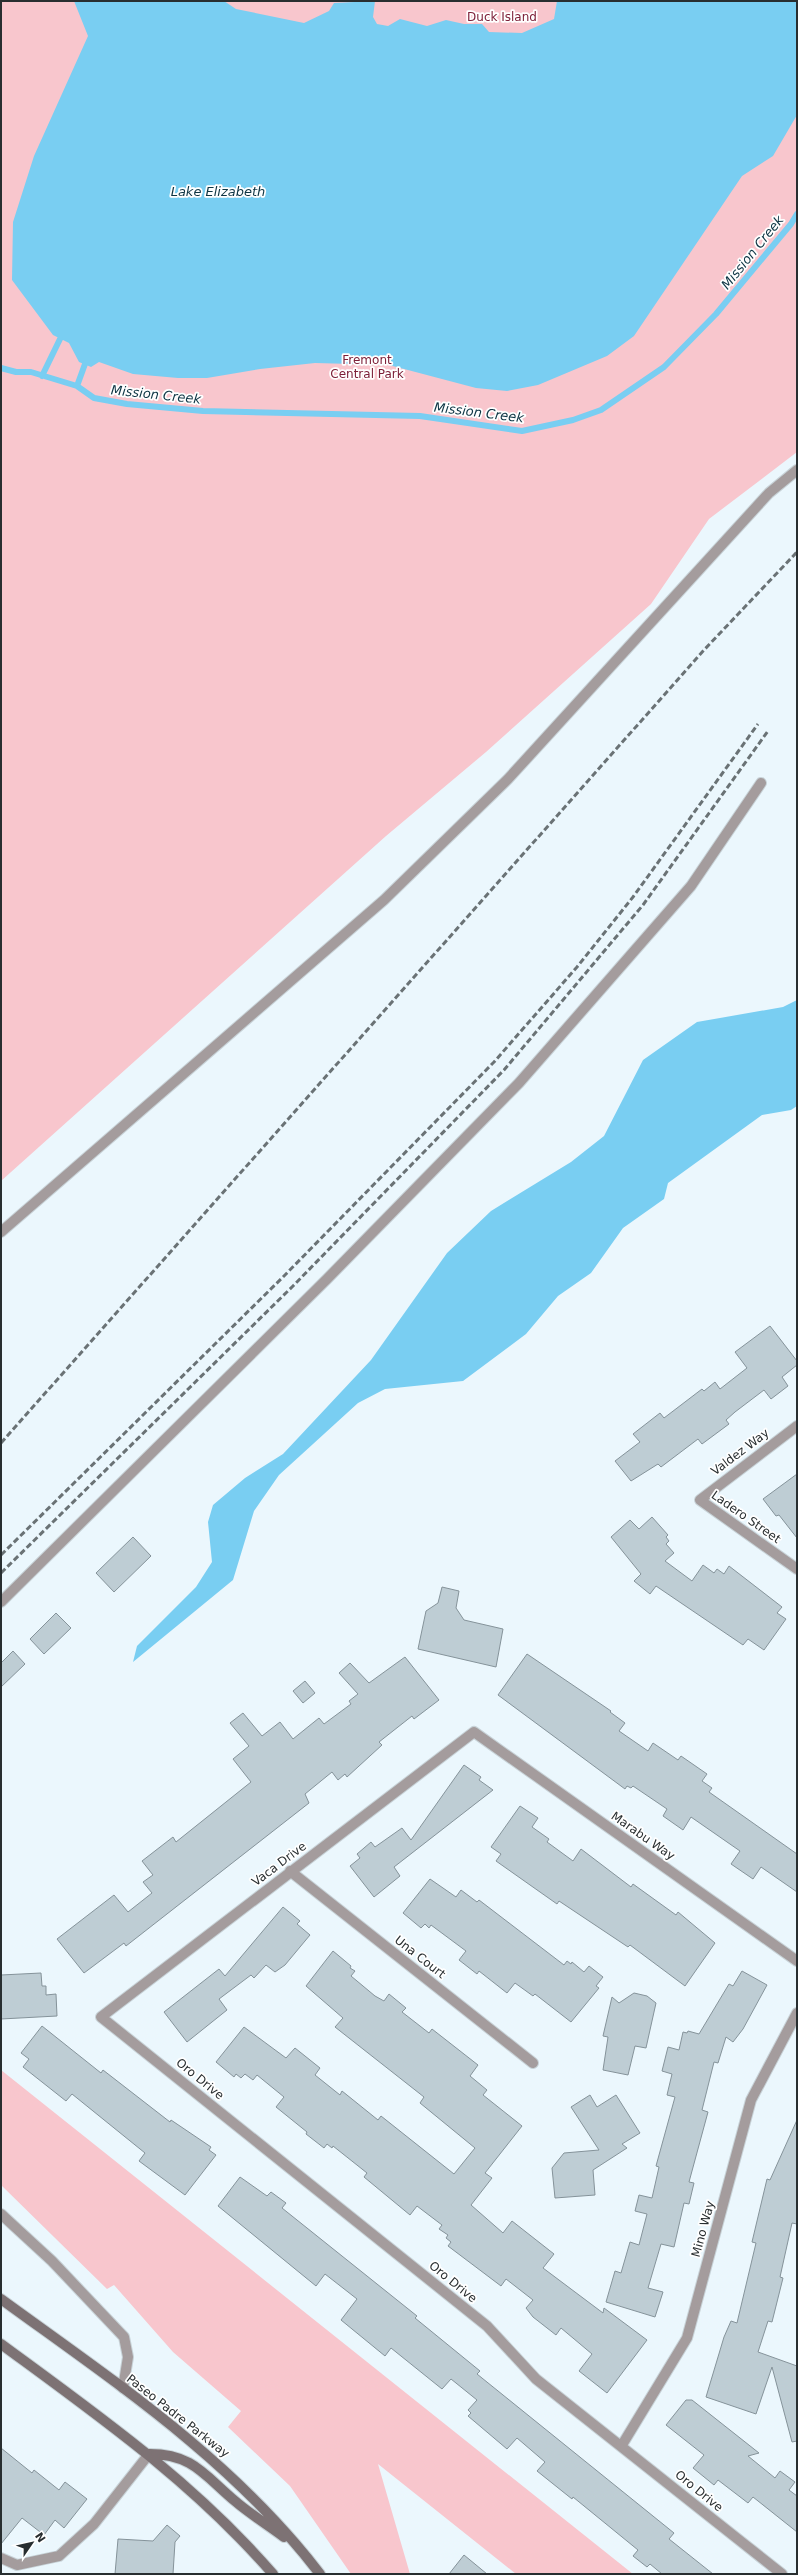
<svg xmlns="http://www.w3.org/2000/svg" width="798" height="2575" font-family="'DejaVu Sans',sans-serif">
<style>
.green{fill:#f8c6cd}
.water{fill:#79cef2}
.lines{fill:none;stroke-linecap:round;stroke-linejoin:round}
.stream{stroke:#79cef2;stroke-width:6}
.building{fill:#becdd4;stroke:#85939a}
.lane-casing{stroke:#c8d3d8;stroke-width:12}
.street-casing{stroke:#c8d3d8;stroke-width:12}
.secondary-casing{stroke:#c8d3d8;stroke-width:12}
.lane{stroke:#a49c9d;stroke-width:10}
.street{stroke:#a49c9d;stroke-width:10}
.secondary{stroke:#7d7274;stroke-width:10}
.rail{stroke:#6a7275;stroke-width:3;stroke-dasharray:6 3;stroke-linecap:butt}
.labels{text-anchor:middle;stroke-width:3.5;stroke-linejoin:round;paint-order:stroke}
.park-label{font-size:12px;fill:#7d2039;stroke:#fff}
.street-label{font-size:12px;fill:#282e30;stroke:#fff}
.water-label{font-size:13px;font-style:italic;fill:#0e3544;stroke:#fff}
</style>
<rect width="100%" height="100%" fill="#ebf7fd"/>
<!-- green -->
<path class="green" d="M1,1h796v451l-88,67 -58,85 -165,148 -100,84 -385,345z
M1,2070l632,504h-117l-138,-110 32,110h-59l-61,-88 -62,-59 13,-16 -68,-59 -59,-67 -7,4 -106,-104z"/>
<!-- water -->
<path class="water" d="M74,1h150l12,8 68,14 25,-12 5,-8 41,-2 -2,16 4,7 11,2 12,-7 27,7 19,-6 18,4h18l7,8 33,1 32,-14 3,-18h240v114l-24,41 -31,20 -108,160 -27,20 -69,29 -31,6 -31,-3 -87,-23 -74,-2 -55,6 -53,9h-29l-45,-4 -34,-12 -8,5 -12,-5 -10,-19 -16,-8 -41,-55 1,-58 21,-66 54,-120z
M797,1000v106l-6,4 -29,5 -94,68 -4,16 -41,29 -32,45 -33,23 -32,38 -63,47 -78,8 -27,14 -79,72 -25,36 -21,69 -100,82 4,-16 59,-59 16,-25 -4,-40 5,-17 32,-27 38,-24 88,-94 76,-107 44,-42 80,-49 33,-26 39,-76 54,-38 86,-15z"/>
<g class="lines">
<!-- stream -->
<path class="stream" d="M1,368l15,4h15l46,14 17,12 33,6 76,7 217,5 102,15 51,-11 28,-10 63,-43 52,-53 75,-90 6,-10
M42,376l18,-37
M77,386l8,-22"/>
</g>
<!-- building -->
<path class="building" d="M770,1326l27,35v4l-15,12 6,9 -17,13 -7,-9 -29,22 -9,8 3,4 -27,20 -4,-5 -37,28 -3,-3 -27,17 -16,-20 25,-19 -7,-8 27,-21 4,5 38,-29 2,2 11,-9 5,7 27,-21 -12,-16z
M797,1474v64l-18,-23 -3,1 -13,-17z
M652,1517l16,18 -2,2 3,4 -3,3 8,9 -9,8 27,20 11,-16 11,8 3,-4 7,5 5,-8 53,41 -5,6 9,6 -22,31 -16,-11 -5,6 -87,-59 -6,8 -16,-13 7,-7 -30,-37 19,-17 9,9z
M133,1537l18,19 -37,36 -18,-19z
M442,1587l17,4 -3,17 8,12 39,9 -7,38 -78,-18 8,-38 12,-8z
M56,1613l15,15 -27,26 -14,-15z
M13,1651l12,13 -24,23v-24z
M527,1654l84,57 -1,1 15,11 -6,8 29,20 5,-8 25,17 3,-4 26,18 -5,7 10,7 -3,4 88,62v38l-36,-25 -8,12 -22,-15 9,-13 -49,-34 -8,13 -20,-14 4,-7 -34,-23 -2,2 -4,-2 -2,3 -127,-94z
M405,1657l34,43 -25,19 -2,-3 -33,26 3,3 -35,32 -2,-3 -7,6 -6,-8 -27,22 4,9 -183,143 -2,-3 -40,30 -27,-34 57,-44 14,17 24,-19 -9,-11 10,-7 -11,-14 31,-24 3,5 75,-60 -18,-23 16,-13 -19,-23 13,-10 19,23 18,-14 13,17 26,-21 5,6 27,-20 -2,-3 9,-7 -19,-21 11,-10 19,20z
M305,1681l10,12 -12,10 -10,-12z
M464,1765l17,12 -2,3 14,10 -99,77 6,9 -26,21 -24,-31 10,-8 -3,-4 14,-12 4,5 27,-19 9,12z
M520,1806l18,12 -6,9 17,12 -2,3 26,19 8,-12 50,38 2,-3 43,31 2,-3 37,31 -30,43 -55,-41 -2,2 -69,-46 -2,3 -61,-43 5,-7 -10,-7z
M430,1879l26,18 5,-7 16,12 2,-2 85,65 3,-4 4,3 1,-2 12,10 5,-6 14,11 -7,9 3,2 -28,34 -36,-28 -2,2 -18,-13 -8,10 -28,-22 -2,3 -18,-14 7,-9 -35,-26 -2,3 -4,-4 -4,4 -18,-15z
M283,1907l17,14 -3,3 13,11 -25,30 -10,7 -9,-7 -12,13 -3,-3 -32,24 8,11 -40,32 -23,-30 55,-43 6,7z
M333,1951l18,15 -1,2 5,3 -4,5 24,20 9,5 5,-7 17,14 -4,4 27,21 3,-4 46,36 -8,11 17,14 -4,5 39,31 -37,47 7,5 -21,27 32,28 9,-12 42,33 -11,14 60,45 1,-5 43,32 -40,53 -28,-22 13,-17 -31,-26 -5,7 -23,-18 -7,-9 7,-8 -27,-21 -5,7 -53,-40 3,-4 -5,-4 2,-3 -9,-6 3,-4 -25,-19 -7,9 -46,-38 3,-4 -34,-27 -1,2 -5,-4 -3,4 -18,-14 1,-2 -31,-25 8,-10 -27,-22 -4,5 -8,-6 -4,4 -5,-4 -2,3 -18,-15 28,-35 42,31 9,-10 25,20 -5,7 25,20 2,-4 36,29 3,-4 73,58 21,-26 -55,-45 4,-6 -89,-70 8,-9 -37,-32z
M742,1971l25,14 -24,44 -10,13 -7,-5 -8,26 -4,-1 -12,48 6,2 -19,70 5,1 -5,21 -5,-1 -10,44 -13,-3 -13,44 15,4 -8,25 -49,-15 9,-31 6,2 9,-31 9,3 8,-31 -12,-3 4,-16 13,3 7,-31 -3,-1 19,-69 -8,-2 5,-21 -10,-3 6,-24 11,3 4,-18 4,1 1,-2 11,3 30,-50 4,2z
M41,1973l1,13h4v9l10,-1 1,22 -56,3v-44z
M634,1993l13,3 9,7 -10,45 -11,-2 -7,29 -25,-5 5,-33 -5,-1 9,-39 7,6z
M42,2026l59,47 2,-3 67,52 1,-2 40,27 -2,3 7,5 -31,40 -46,-34 6,-8 -73,-59 -6,7 -43,-34 6,-8 -8,-6z
M590,2095l7,12 19,-12 24,38 -18,11 5,4 -34,22 2,25 -40,3 -3,-30 12,-15 35,-3 -28,-43z
M797,2120v104l-5,-1 -12,54 3,1 -11,44 -4,-1 -10,31 39,14v75l-5,1 -20,-75 -16,47 -50,-17 18,-60 7,-16 6,2 19,-80 -4,-1 15,-63 3,1z
M240,2177l27,19 4,-4 15,11 -4,5 135,108 -2,2 65,53 -3,3 197,159 -5,6 44,35h-51l-12,-10 -3,3 -14,-11 5,-6 -65,-53 -1,2 -35,-28 8,-9 -28,-24 -10,11 -39,-33 3,-3 -3,-3 9,-10 -26,-21 -9,10 -51,-41 -6,8 -44,-36 16,-21 -32,-25 -9,12 -98,-80z
M686,2400h6l67,53 -11,3 27,22 5,-7 15,11 -6,8 8,6v36l-44,-35 -5,6 -30,-23 -4,5 -21,-17 11,-13 -38,-30z
M1,2448l31,25 2,-3 25,20 6,-8 22,17 -23,29 -9,-8 -11,15 -22,-17 -21,26z
M167,2525l13,11 -5,6 -2,32h-58l3,-35 35,2z
M464,2555l23,19h-38z"/>
<g class="lines">
<defs>
<path id="lane" d="M1,1232l383,-332 124,-121 261,-286 28,-23
M1,1602l326,-323 192,-196 172,-197 70,-103
M1,2214l51,47 72,76 4,20 -5,31"/>
<path id="street" d="M797,1426l-97,74 97,69
M290,1871l243,192
M622,2445l65,-107 64,-238 46,-87
M1,2558l16,7 42,-9 35,-32 55,-70
M782,2574l-246,-195 -49,-53 -386,-309 373,-285 323,229"/>
<path id="secondary" d="M1,2299c114,83 232,161 319,275
M1,2344c98,72 192,138 272,230
M149,2454c44,0 55,21 86,47 15,13 33,24 49,36"/>
</defs>
<!-- lane casing -->
<use href="#lane" class="lane-casing"/>
<!-- street casing -->
<use href="#street" class="street-casing"/>
<!-- secondary casing -->
<use href="#secondary" class="secondary-casing"/>
<!-- lane -->
<use href="#lane" class="lane"/>
<!-- street -->
<use href="#street" class="street"/>
<!-- secondary -->
<use href="#secondary" class="secondary"/>
<!-- rail -->
<path class="rail" d="M1,1443l703,-793 93,-98
M1,1555l282,-278 211,-215 83,-95 56,-70 125,-173
M1,1573l292,-287 211,-216 139,-165 125,-174"/>
</g>
<g class="labels">
<!-- park labels -->
<g class="park-label">
<text x="502" y="21">Duck Island</text>
<text x="367" y="364">Fremont<tspan x="367" dy="14">Central Park</tspan></text>
</g>
<!-- street labels -->
<g class="street-label">
<text transform="translate(740 1452) rotate(-37)" y="4">Valdez Way</text>
<text transform="translate(746 1517) rotate(35)" y="4">Ladero Street</text>
<text transform="translate(643 1836) rotate(35)" y="4">Marabu Way</text>
<text transform="translate(279 1864) rotate(-37)" y="4">Vaca Drive</text>
<text transform="translate(420 1957) rotate(38)" y="4">Una Court</text>
<text transform="translate(200 2079) rotate(39)" y="4">Oro Drive</text>
<text transform="translate(703 2229) rotate(-75)" y="4">Mino Way</text>
<text transform="translate(453 2282) rotate(39)" y="4">Oro Drive</text>
<text transform="translate(178 2416) rotate(38)" y="4">Paseo Padre Parkway</text>
<text transform="translate(699 2491) rotate(39)" y="4">Oro Drive</text>
</g>
<!-- water labels -->
<g class="water-label">
<text x="218" y="196">Lake Elizabeth</text>
<text transform="translate(752 252) rotate(-51)" y="5">Mission Creek</text>
<text transform="translate(156 394) rotate(6)" y="5">Mission Creek</text>
<text transform="translate(479 412) rotate(7)" y="5">Mission Creek</text>
</g>
</g>
<!-- border -->
<rect width="798" height="2575" fill="none" stroke="#282e30" stroke-width="4"/>
<!-- north arrow -->
<g transform="translate(32 2543) rotate(56)" stroke="#ffffff" stroke-width="3" paint-order="stroke">
<path d="M0-3L7 15L0 10L-7 15Z" fill="#282e30"/>
<text y="-6" font-size="11" font-weight="bold" text-anchor="middle" fill="#282e30">N</text>
</g>
</svg>
